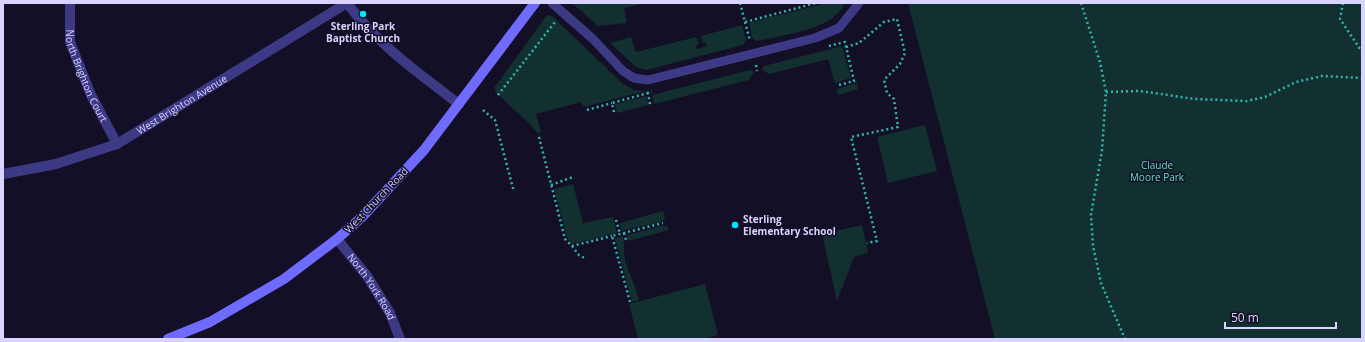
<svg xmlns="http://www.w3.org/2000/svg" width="1365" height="342" font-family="'Open Sans',sans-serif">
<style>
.green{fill:#12302f}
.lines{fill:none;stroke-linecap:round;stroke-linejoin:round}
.path{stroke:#2fb8b0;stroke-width:2.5;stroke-dasharray:2 3;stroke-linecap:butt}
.lane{stroke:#3d3a85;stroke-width:9}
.street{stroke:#3d3a85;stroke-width:10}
.secondary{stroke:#6f6bff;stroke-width:10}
.poi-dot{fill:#00e5ff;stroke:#130f26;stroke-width:1.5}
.labels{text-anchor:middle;stroke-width:3;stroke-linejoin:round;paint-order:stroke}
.poi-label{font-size:10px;font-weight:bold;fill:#d9d4ff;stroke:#130f26}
.street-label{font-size:10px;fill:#d9d4ff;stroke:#130f26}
.park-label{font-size:10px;fill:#5fe0c0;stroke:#130f26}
</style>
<rect width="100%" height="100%" fill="#130f26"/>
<!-- green -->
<path class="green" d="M572,3h74l-22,5 3,15 -29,3z
M826,3h19c-11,27 -62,32 -88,38l-5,-3 -3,-15z
M908,3h454v336h-367z
M547,15l5,1 70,67 12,7 12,1 -58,15h-5l-2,-4 -45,12 5,18 -4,1 -6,-8 -35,-32 -2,-5z
M742,25l4,15 -3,5 -97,25 -10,-3 -26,-24 21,-6 5,15 60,-15 3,6 -4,4 3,2 9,-3 -2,-4 -3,1 -1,-7z
M842,46l9,32 -16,5 -7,-24 -59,15 -7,-4 2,-4z
M750,70l4,2 -5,8 -95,24 -2,-9z
M857,83l1,6 -20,6 -1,-6z
M646,96l3,9 -32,8 -2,-9z
M925,125l12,46 -49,12 -11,-46z
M573,184l10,39 30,-6 4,16 -45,11 -5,-7 -13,-48z
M663,211l2,8 -4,3 -40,9 -1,-8z
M862,225l6,28 -14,4 -17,44 -15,-67z
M661,226h6l2,4 -41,11 -1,-6z
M623,236c2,8 0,18 3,28 4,12 10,23 13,36l-7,2 -17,-64z
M705,284l13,51 -16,4h-64l-9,-35z"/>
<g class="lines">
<!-- path -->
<path class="path" d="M740,3l5,19 71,-19
M1081,3l19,59 6,30 -4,58 -11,65 2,31 8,37 24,56
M1343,3l-3,16 22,33
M745,22l5,19
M829,46l16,-4 9,39 -15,4
M846,47l13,-4 25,-21 13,-3 8,34 -5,11 -16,16 3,13 7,6 4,28 -47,10 26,104 -10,2
M756,65l1,6
M1106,92l34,-1 55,8 52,2 18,-4 31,-15 26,-6 40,2
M498,95l57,-73
M650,104l-2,-11 4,-1
M483,110l12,10 19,72
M587,110l25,-7
M614,112l-2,-9 36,-10
M539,137l26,102 7,7 40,-10
M551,185l22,-8
M616,220l4,14
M624,233l2,7
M572,246l7,9 7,4
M630,302l-18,-66 51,-13"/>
<!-- lane -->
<path class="lane" d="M552,3l41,36 30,32 11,7 14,2 167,-42 24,-10 20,-25"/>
<!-- street -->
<g class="street">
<path id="s1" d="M70,3v39l21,53 26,49"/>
<path d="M347,3c30,41 71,70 112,101"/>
<path id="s2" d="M3,174l53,-10 61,-20 230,-141"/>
<path id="s3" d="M337,239l30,37 23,37 10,26"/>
</g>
<!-- secondary -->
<path class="secondary" d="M168,339l42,-17 74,-43 53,-40 25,-22 62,-67 111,-147"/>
</g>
<!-- markers -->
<g class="poi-dot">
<circle cx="363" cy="14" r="4"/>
<circle cx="735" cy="225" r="4"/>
</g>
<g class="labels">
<!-- poi labels -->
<g class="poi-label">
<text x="363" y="30">Sterling Park<tspan x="363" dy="12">Baptist Church</tspan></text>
<text x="743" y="223" text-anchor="start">Sterling<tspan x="743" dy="12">Elementary School</tspan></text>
</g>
<!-- street labels -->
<g class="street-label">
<text dy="4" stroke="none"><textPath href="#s1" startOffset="76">North Brighton Court</textPath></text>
<text dy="4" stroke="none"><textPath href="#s2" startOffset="194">West Brighton Avenue</textPath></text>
<text transform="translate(376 200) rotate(-46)" y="4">West Church Road</text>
<text dy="4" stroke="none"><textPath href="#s3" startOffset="59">North York Road</textPath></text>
</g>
<!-- park labels -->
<g class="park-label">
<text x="1157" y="169">Claude<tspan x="1157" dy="12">Moore Park</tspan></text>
</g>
</g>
<!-- border -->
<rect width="1365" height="342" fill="none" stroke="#d9d4ff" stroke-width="8"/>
<!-- scale -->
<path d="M1225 322v6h111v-6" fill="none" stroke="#d9d4ff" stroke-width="2"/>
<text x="1231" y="322" font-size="12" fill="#d9d4ff" stroke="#130f26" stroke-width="3" paint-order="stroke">50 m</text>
</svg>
